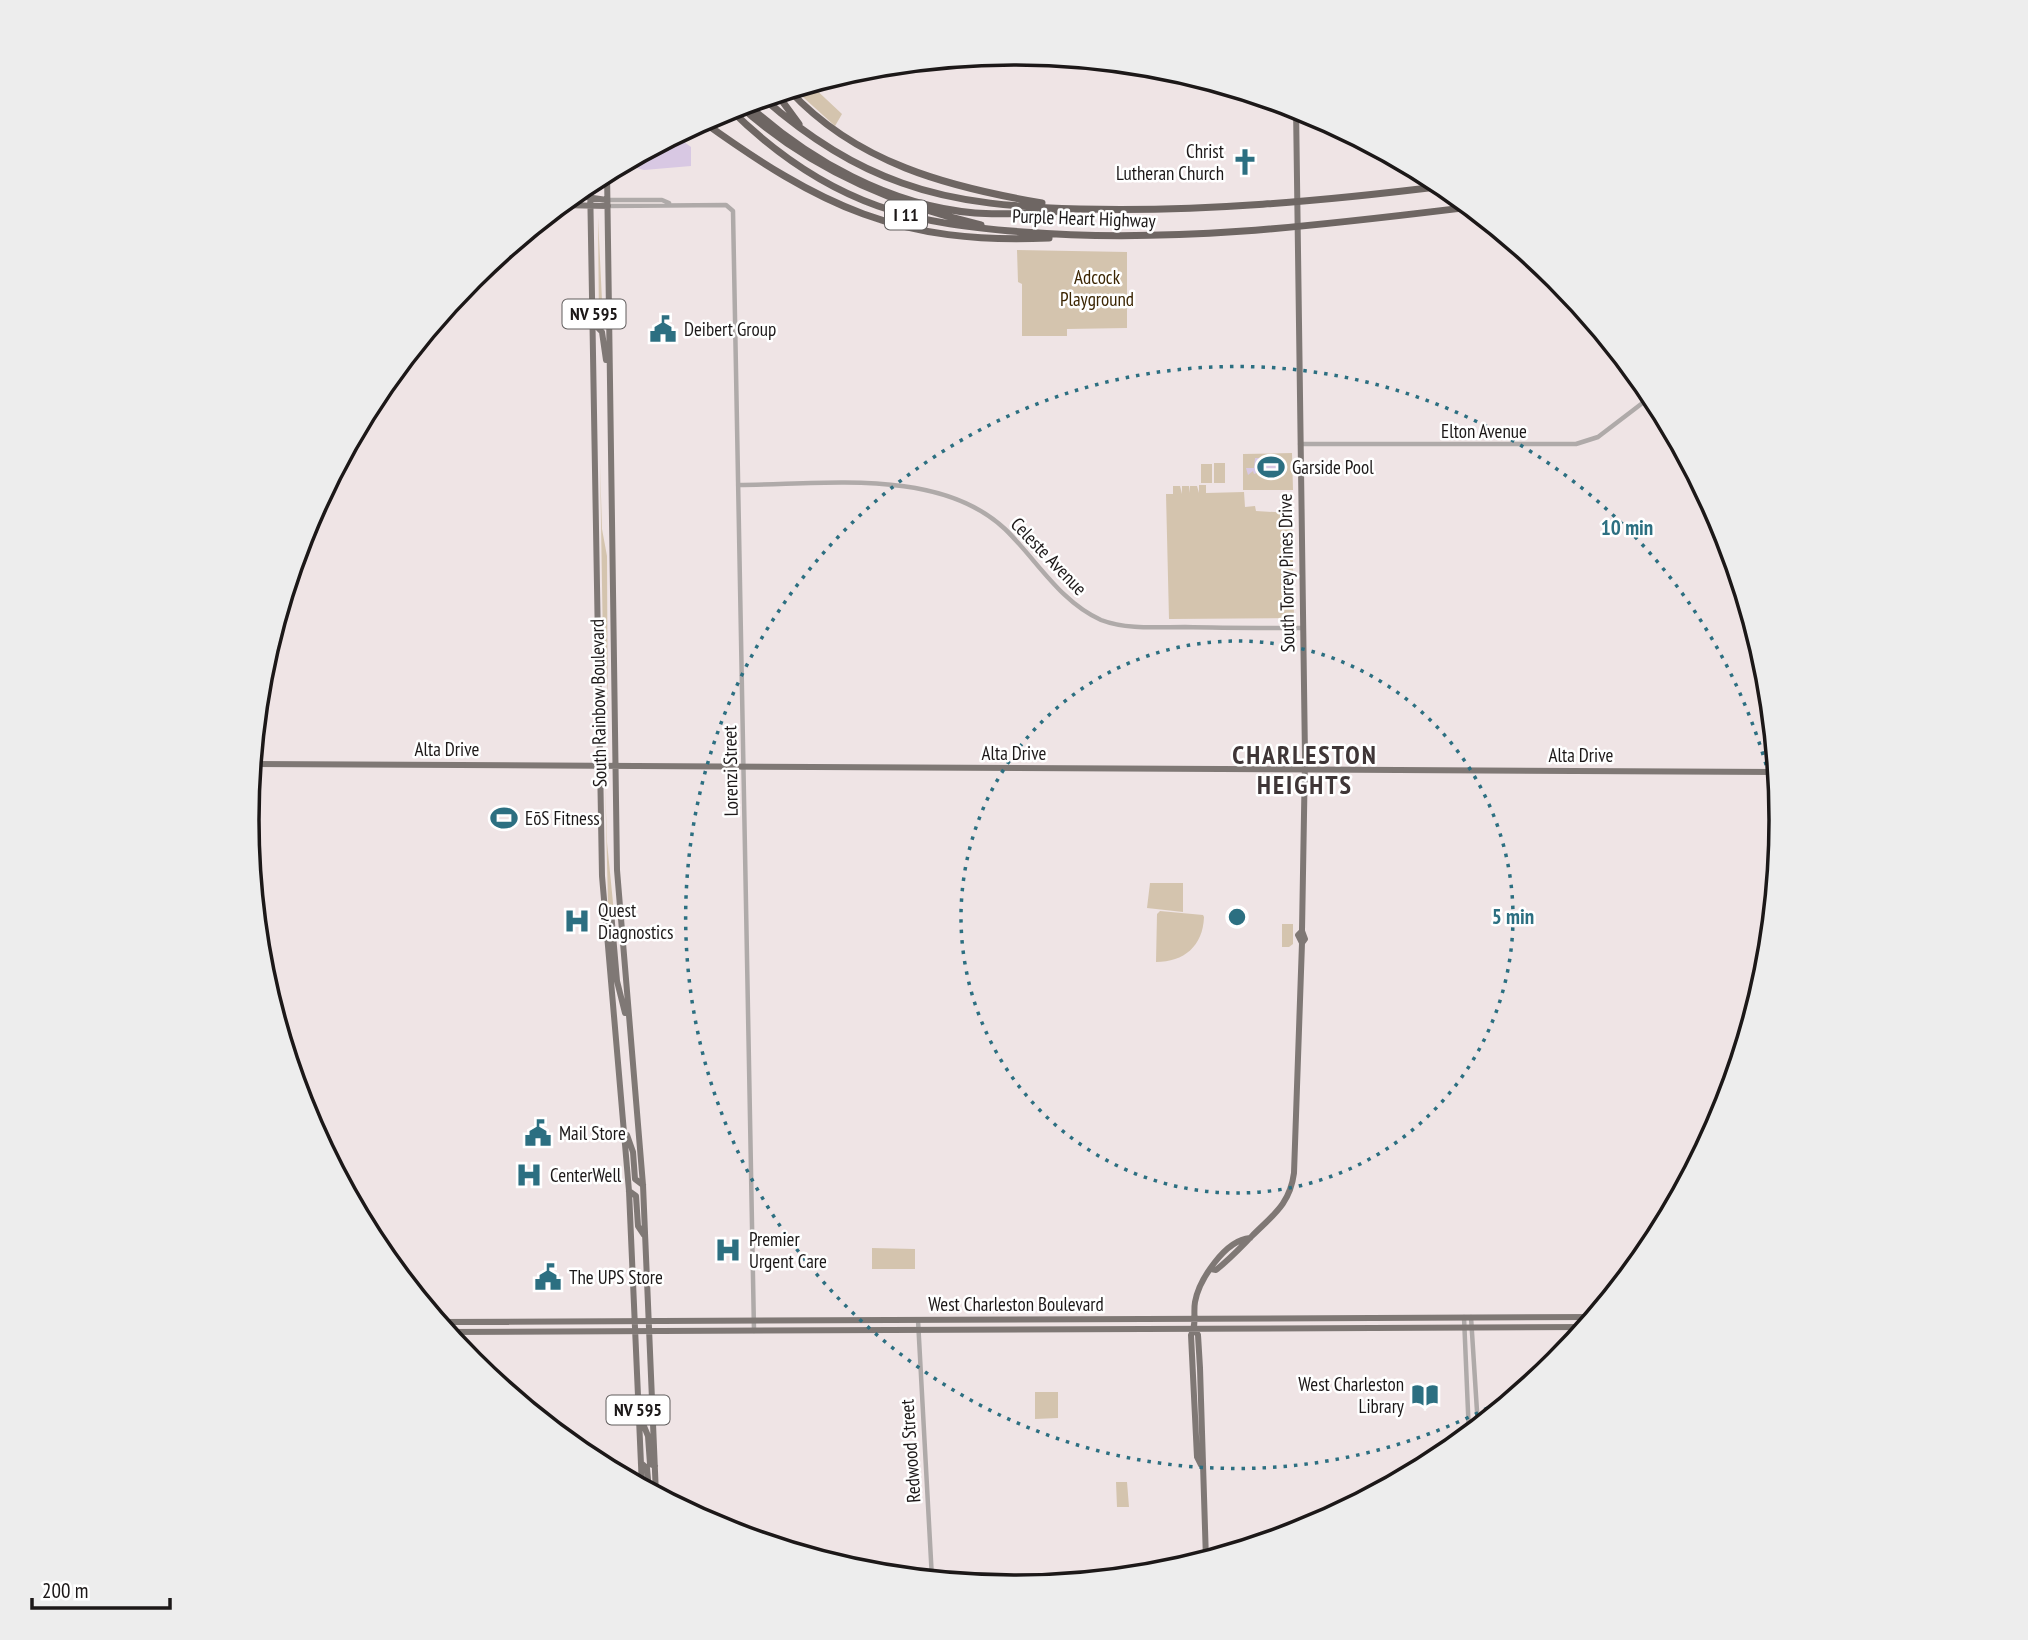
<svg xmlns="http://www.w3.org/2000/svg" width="2028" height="1640" font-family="'PT Sans Narrow',sans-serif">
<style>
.green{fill:#d4c4ae}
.water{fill:#d8c8e3}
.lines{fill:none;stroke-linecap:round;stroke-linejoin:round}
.minor{stroke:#afaaa9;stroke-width:4.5}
.major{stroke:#7f7875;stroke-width:6}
.highway{stroke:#6e6663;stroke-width:7}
.ring{fill:none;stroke:#2c6f81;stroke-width:3.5;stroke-dasharray:3.5 7}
.labels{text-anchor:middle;stroke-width:5;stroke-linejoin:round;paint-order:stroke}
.shield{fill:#fff;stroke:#605d5d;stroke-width:2}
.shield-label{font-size:18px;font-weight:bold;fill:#1c1818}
.poi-label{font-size:19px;fill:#1c1818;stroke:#fff;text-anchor:start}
.street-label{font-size:19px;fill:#1c1818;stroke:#fff}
.park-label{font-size:19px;fill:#3c2603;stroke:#fff}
.district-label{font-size:26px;font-weight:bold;letter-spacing:2px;fill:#3f3637;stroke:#fff}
.rim{fill:none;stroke:#1c1818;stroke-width:3.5}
.centre{fill:#2c6f81;stroke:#fff;stroke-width:3.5}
.ring-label{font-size:21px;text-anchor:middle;font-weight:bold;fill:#2c6f81;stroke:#fff;stroke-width:5;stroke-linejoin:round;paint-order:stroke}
</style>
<rect width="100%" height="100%" fill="#efe4e5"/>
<!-- green -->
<path class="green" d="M810,84l32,30 -7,12 -41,-37z
M598,217l6,126 -5,-19z
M1017,250l110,2v76l-60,1v7h-45v-52l-4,-2z
M1292,453l1,37h-50v-36z
M600,463l2,66 5,27 1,198 -1,-84 -4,-25z
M1214,463h11v20h-11z
M1201,464h11v19h-11z
M1199,485h7v8l38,-1 1,15 10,-1 1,5 36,2 2,105 -125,1 -3,-125h7v-8h7l2,8v-8h7l1,7v-7h7l2,7z
M605,781l2,61 8,81 -7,-20z
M1150,883h33v29l-36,-4z
M1160,911l43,4 1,2c-1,29 -20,45 -48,45l1,-48z
M1282,924h11v20l-4,3h-7z
M872,1248l43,1v20h-43z
M1035,1392h23v26l-23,1z
M1116,1482h11l2,25h-12z"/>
<!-- water -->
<path class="water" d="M675,135l16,12v19l-47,4 -7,-2 -1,-12z
M1255,458h6l1,10 6,-9 7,2 3,9 -5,4 -11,-3 -8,3 -1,-3 -5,4 -2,-7h8z"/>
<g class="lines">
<!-- minor -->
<path class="minor" d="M607,200h55l7,3
M608,206l118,-1 7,6 21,1120
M1300,444h276l22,-7 55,-42
M738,485c85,0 201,-18 267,44 31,30 55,73 96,91 26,10 57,7 84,7 40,1 79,1 118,1
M1464,1317l5,118
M1471,1317l7,110
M918,1320l14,259"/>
<!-- major -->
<path class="major" d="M1296,107l9,650 -3,174 -4,4 4,8
M607,172l10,698 26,315 13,310
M590,180l12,696 27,315 13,296
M572,195l35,5
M559,205l49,1
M594,324l8,8 4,28
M252,764l1525,8
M604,904l7,8 6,69 8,32
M627,1135l6,17 2,27 8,6
M629,1191l7,5 2,30 6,9
M1211,1269l5,1c14,-11 25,-23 36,-34 21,-21 38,-32 42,-63l8,-230 3,-4 -3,-8
M438,1322l1156,-5
M1194,1329l4,6 2,33 6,192
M446,1332l1140,-5
M641,1419l7,17 2,28 5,2
M641,1463l6,5 2,23
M1201,1465l-4,-8 -6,-122c6,-10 2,-22 4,-33 4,-22 30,-62 55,-64"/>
<!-- highway -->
<path class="highway" d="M789,90c67,73 159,97 253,113
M777,94l22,30
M763,98c41,36 87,67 139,85 58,21 118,24 178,26 123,3 243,-8 365,-23
M746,103c62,57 144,103 229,110 26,2 54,0 80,-1
M739,105c69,63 152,99 242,120
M729,108c42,42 93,78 149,98 48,17 95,22 145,26 151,12 299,-7 448,-25
M702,121c118,85 197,124 347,117"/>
</g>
<!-- distance rings -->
<g class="ring">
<circle cx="1237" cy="917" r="276"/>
<path d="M1533 1382A551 551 0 1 1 1780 826"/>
</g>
<!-- icons -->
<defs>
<symbol id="church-bare" viewBox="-9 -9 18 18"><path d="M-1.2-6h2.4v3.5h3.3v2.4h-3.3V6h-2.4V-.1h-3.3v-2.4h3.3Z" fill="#2c6f81" stroke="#fff" stroke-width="2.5" paint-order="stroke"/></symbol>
<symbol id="civic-bare" viewBox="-9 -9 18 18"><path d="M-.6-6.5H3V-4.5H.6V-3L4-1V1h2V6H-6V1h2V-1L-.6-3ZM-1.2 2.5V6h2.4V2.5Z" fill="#2c6f81" stroke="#fff" stroke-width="2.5" paint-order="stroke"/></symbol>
<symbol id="stadium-bare" viewBox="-9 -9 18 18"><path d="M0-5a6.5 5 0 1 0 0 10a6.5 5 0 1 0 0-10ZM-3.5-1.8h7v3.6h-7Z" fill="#2c6f81" stroke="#fff" stroke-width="2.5" paint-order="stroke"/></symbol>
<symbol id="hospital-bare" viewBox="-9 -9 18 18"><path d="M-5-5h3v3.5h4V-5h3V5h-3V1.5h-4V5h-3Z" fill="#2c6f81" stroke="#fff" stroke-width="2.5" paint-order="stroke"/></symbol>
<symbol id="library-bare" viewBox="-9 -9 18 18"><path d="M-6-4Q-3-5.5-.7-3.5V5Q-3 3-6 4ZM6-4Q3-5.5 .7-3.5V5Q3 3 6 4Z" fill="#2c6f81" stroke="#fff" stroke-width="2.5" paint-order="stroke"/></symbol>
</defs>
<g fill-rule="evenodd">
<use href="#church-bare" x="1226" y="143" width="38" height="38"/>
<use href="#civic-bare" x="644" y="310" width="38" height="38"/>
<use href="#stadium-bare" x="1252" y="448" width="38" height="38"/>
<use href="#stadium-bare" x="485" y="799" width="38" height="38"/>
<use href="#hospital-bare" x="558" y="902" width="38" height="38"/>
<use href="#civic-bare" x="519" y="1114" width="38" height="38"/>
<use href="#hospital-bare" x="510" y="1156" width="38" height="38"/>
<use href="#hospital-bare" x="709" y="1231" width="38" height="38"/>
<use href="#civic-bare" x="529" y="1258" width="38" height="38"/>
<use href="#library-bare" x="1406" y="1376" width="38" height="38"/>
</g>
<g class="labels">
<!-- shield labels -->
<g class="shield">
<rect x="885" y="200.5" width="42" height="29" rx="5"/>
<rect x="562.5" y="299.5" width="63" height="29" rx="5"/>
<rect x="606.5" y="1395.5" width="63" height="29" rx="5"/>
</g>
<g class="shield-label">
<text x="906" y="221">I 11</text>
<text x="594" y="320">NV 595</text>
<text x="638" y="1416">NV 595</text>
</g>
<!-- poi labels -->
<g class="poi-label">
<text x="1224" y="158" text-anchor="end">Christ<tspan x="1224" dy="22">Lutheran Church</tspan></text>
<text x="684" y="336">Deibert Group</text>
<text x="1292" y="474">Garside Pool</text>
<text x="525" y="825">EōS Fitness</text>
<text x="598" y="917">Quest<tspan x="598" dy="22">Diagnostics</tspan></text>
<text x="559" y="1140">Mail Store</text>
<text x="550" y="1182">CenterWell</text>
<text x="749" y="1246">Premier<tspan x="749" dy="22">Urgent Care</tspan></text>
<text x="569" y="1284">The UPS Store</text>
<text x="1404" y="1391" text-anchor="end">West Charleston<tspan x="1404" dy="22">Library</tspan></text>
</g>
<!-- street labels -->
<g class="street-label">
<text transform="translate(1084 218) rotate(2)" y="7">Purple Heart Highway</text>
<text x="1484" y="438">Elton Avenue</text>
<text transform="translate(1049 556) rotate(46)" y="7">Celeste Avenue</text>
<text transform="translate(1286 573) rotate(-91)" y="7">South Torrey Pines Drive</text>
<text transform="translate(598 703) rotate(-91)" y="7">South Rainbow Boulevard</text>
<text x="447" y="756">Alta Drive</text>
<text x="1014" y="760">Alta Drive</text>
<text x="1581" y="762">Alta Drive</text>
<text transform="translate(730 771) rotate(-91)" y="7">Lorenzi Street</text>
<text x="1016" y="1311">West Charleston Boulevard</text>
<text transform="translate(910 1451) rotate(-94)" y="7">Redwood Street</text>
</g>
<!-- park labels -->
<g class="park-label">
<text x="1097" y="284">Adcock<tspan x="1097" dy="22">Playground</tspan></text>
</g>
<!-- district labels -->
<g class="district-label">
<text x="1305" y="764">CHARLESTON<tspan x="1305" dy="30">HEIGHTS</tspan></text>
</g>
</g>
<!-- crop -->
<path d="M0 0H2028V1640H0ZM259 820a755 755 0 1 1 1510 0a755 755 0 1 1-1510 0Z" fill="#ededed" fill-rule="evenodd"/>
<path class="rim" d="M259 820a755 755 0 1 1 1510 0a755 755 0 1 1-1510 0Z"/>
<circle cx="1237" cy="917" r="10" class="centre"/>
<g class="ring-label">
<text x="1627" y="535">10 min</text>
<text x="1513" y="924">5 min</text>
</g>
<!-- scale -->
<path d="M32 1598v10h138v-10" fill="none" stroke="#1c1818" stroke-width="3.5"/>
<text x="42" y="1598" font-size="21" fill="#1c1818" stroke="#ffffff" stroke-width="5" paint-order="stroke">200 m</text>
</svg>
